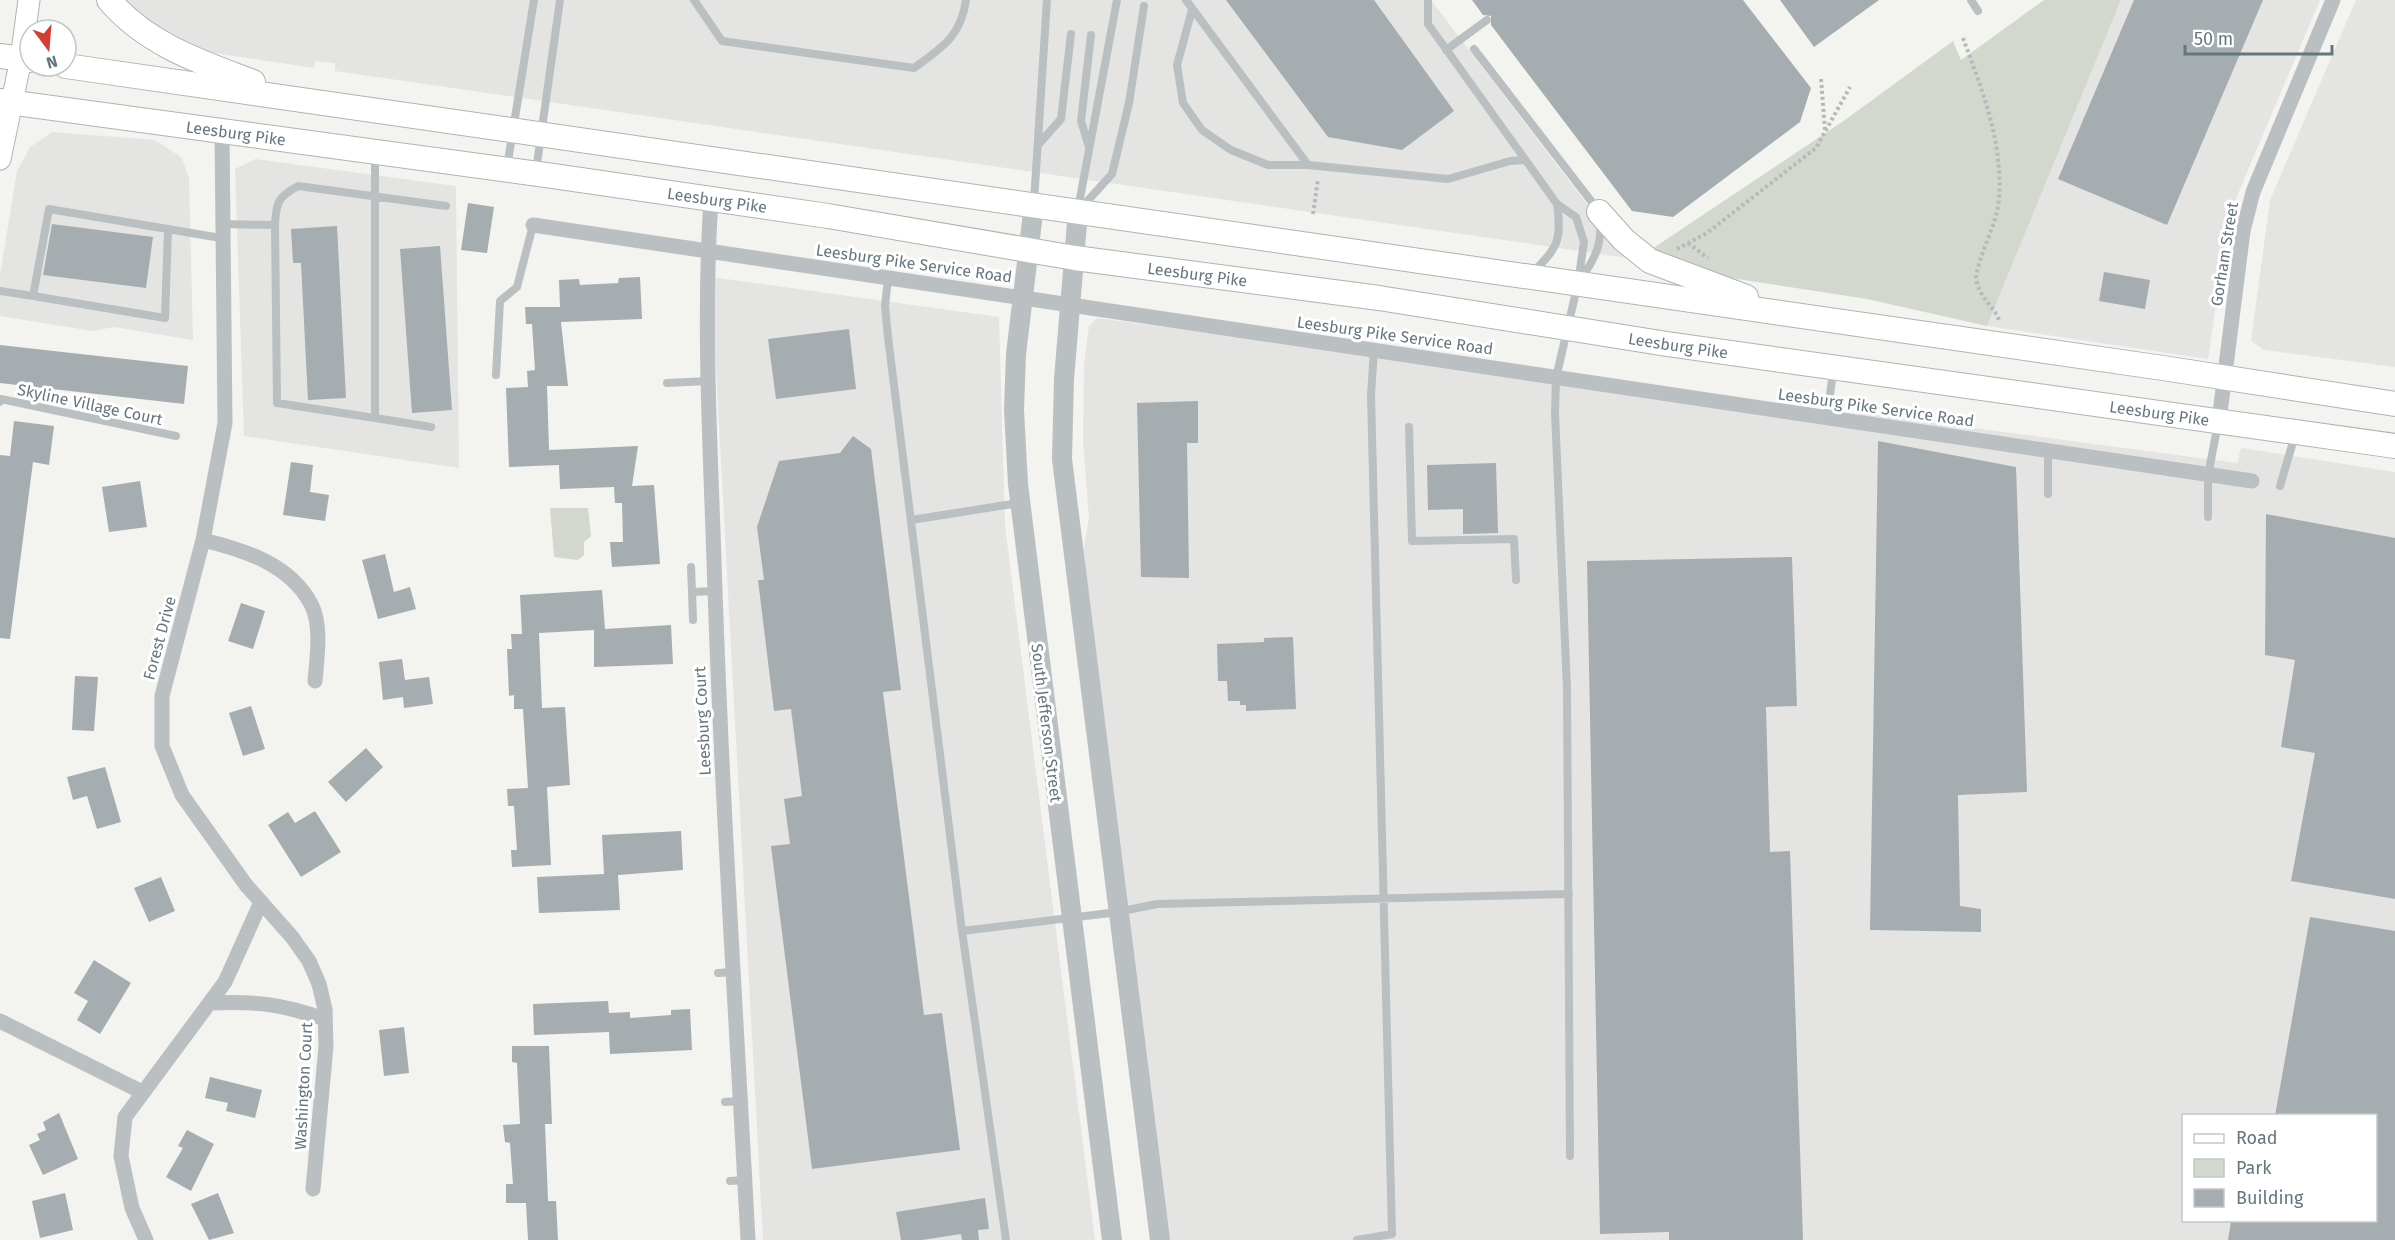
<svg xmlns="http://www.w3.org/2000/svg" width="2395" height="1240" font-family="'Fira Sans',sans-serif">
<style>
.built{fill:#e4e4e3;fill-rule:evenodd}
.green{fill:#d3d8cf}
.building{fill:#a5adb0}
.lines{fill:none;stroke-linecap:round;stroke-linejoin:round}
.secondary-casing{stroke:#adb3b6;stroke-width:23}
.primary-casing{stroke:#aeb3b5;stroke-width:26}
.path{stroke:#b6b9bb;stroke-width:4;stroke-dasharray:3 3;stroke-linecap:butt}
.service{stroke:#babfc1;stroke-width:8}
.minor{stroke:#babfc1;stroke-width:15}
.tertiary{stroke:#babfc1;stroke-width:20}
.secondary{stroke:#fff;stroke-width:21}
.primary{stroke:#fff;stroke-width:24}
.labels{text-anchor:middle;stroke-width:6;stroke-linejoin:round;paint-order:stroke}
.street-label{font-size:16px;fill:#65777e;stroke:#fff}
</style>
<rect width="100%" height="100%" fill="#f3f3f0"/>
<!-- built -->
<path class="built" d="M110,0h1321l197,258 -1293,-187v-8l-20,-2 -1,7 -133,-20z
M2121,0h199l-91,215 -21,144 -221,-33z
M2356,0h39v367l-131,-17 -13,-9 19,-141z
M52,132l103,8 26,17 8,20 4,163 -79,-13 -21,4 -93,-15v-41l17,-104 13,-24z
M255,159l201,27 3,282 -215,-32 -9,-267z
M711,277l288,40 6,209 90,714h-332z
M1097,318l763,101v-6l377,50 4,-15 154,24v768h-1229l-87,-663 10,-59 -6,-77 1,-76 5,-39zM2184,1116h192v104h-192z"/>
<!-- green -->
<path class="green" d="M2044,0h77l-134,326 -120,-27 -149,-23 -66,-27 193,-129 108,-79 8,19z
M550,508h38l3,28 -7,6v13l-6,5 -24,-3z"/>
<!-- building -->
<path class="building" d="M1226,0h148l80,111 -52,39 -74,-13z
M1472,0h271l68,88 -11,34 -127,95 -41,-6 -141,-186v-9l-8,-1z
M1780,0h99l-65,47z
M2134,0h129l-96,225 -109,-46z
M468,203l26,4 -7,46 -26,-3z
M52,224l101,13 -7,51 -103,-13z
M337,226l9,172 -38,2 -7,-137h-8l-2,-34z
M440,246l12,164 -40,3 -12,-164z
M2104,272l46,8 -5,29 -46,-8z
M640,277l2,42 -81,3 7,64h-21l2,64 89,-4 -6,40 22,-1 6,79 -48,3 -2,-25h13l-1,-39h-7l-1,-16 -54,2 -1,-24 -50,2 -3,-79 22,-1 -1,-16 8,-1 -3,-46h-6l-1,-17h35l-1,-27 20,-1 1,6 38,-2 1,-5z
M849,329l7,60 -80,10 -8,-60z
M0,345l188,21 -4,38 -184,-21z
M1198,401v42h-11l2,135 -48,-1 -4,-174z
M14,421l40,5 -5,39 -16,-3 -23,177 -10,-1v-183l10,1z
M853,436l18,13 30,241 -18,2 41,323 18,-2 18,137 -148,19 -41,-323 19,-2 -6,-45 18,-3 -11,-87 -17,2 -16,-131h6l-7,-53 22,-66 61,-8z
M1878,441l138,26 11,325 -69,3 2,111 21,3v23l-111,-2z
M291,462l22,3 -3,27 19,3 -4,26 -42,-6z
M1496,463l2,70 -35,1v-25l-35,1 -1,-45z
M140,481l7,46 -38,5 -7,-45z
M2266,514l129,24v361l-104,-18 24,-128 -34,-6 14,-87 -30,-5z
M385,554l9,38 16,-5 6,22 -38,10 -16,-59z
M1792,557l5,149 -31,1 4,145 20,-1 13,389h-134v-8l-69,2 -13,-673z
M602,590l3,39 66,-4 2,39 -79,3v-37l-55,3 3,75 23,-1 5,78 -23,2 4,78 -39,2 -1,-17h6l-3,-44h-6l-1,-17 21,-1 -5,-79h-9v-14l-5,1 -2,-47h5l-1,-15h11l-2,-39z
M241,603l24,8 -12,38 -25,-8z
M1293,637l3,72 -50,2v-6h-6v-4h-12l-1,-20h-9l-1,-37 47,-2v-4z
M402,659l3,21 24,-3 4,27 -29,4 -1,-11 -20,3 -4,-38z
M75,676l23,1 -4,54 -22,-1z
M251,706l14,43 -22,7 -14,-43z
M366,748l17,19 -37,35 -18,-20z
M105,767l16,55 -24,7 -10,-33 -14,4 -6,-23z
M315,811l26,41 -40,25 -33,-52 20,-13 7,11z
M681,831l2,39 -65,5 2,35 -81,3 -2,-36 67,-3 -2,-39z
M161,877l14,34 -26,11 -15,-34z
M2310,917l85,14v309h-167l3,-19h145v-105h-101z
M94,960l37,23 -31,51 -23,-14 11,-19 -14,-8z
M608,1001l1,12 21,-1v6l41,-3v-5l19,-1 2,41 -82,4 -1,-22 -75,3 -1,-31z
M404,1027l5,46 -25,3 -5,-46z
M512,1046h37l3,78h-7l3,77h8l2,39h-30l-2,-37h-20v-19h7l-3,-41 -5,-1 -2,-17 17,-1 -3,-61 -5,-1z
M210,1077l52,13 -7,28 -29,-7 2,-8 -23,-5z
M59,1113l19,46 -35,16 -14,-30 11,-5 -3,-6 9,-4 -3,-8z
M187,1130l27,14 -23,47 -25,-14 17,-29 -5,-2z
M65,1193l8,37 -33,8 -8,-37z
M218,1193l16,40 -25,7 -18,-36z
M985,1198l4,31 -11,1 1,10h-17l-1,-6 -39,6h-21l-5,-28z"/>
<g class="lines">
<defs>
<path id="secondary" d="M0,159l21,-100 8,-59"/>
<g id="primary">
<path d="M109,0c37,44 91,62 144,82"/>
<path d="M0,56l30,4"/>
<path d="M66,66l2097,302 232,36"/>
<path id="s1" d="M0,101l553,75 275,40 247,42 304,40 288,46 728,102"/>
<path d="M1599,212l25,28 26,21 96,36"/>
</g>
</defs>
<!-- secondary casing -->
<use href="#secondary" class="secondary-casing"/>
<!-- primary casing -->
<use href="#primary" class="primary-casing"/>
<!-- path -->
<path class="path" d="M1963,38c19,52 40,103 36,160 -2,27 -19,53 -23,79 2,22 22,32 23,45
M1821,79l4,51
M1313,214l5,-35
M1688,243l20,15
M1677,249l30,-16 109,-85 34,-61"/>
<!-- service -->
<path class="service" d="M694,0l28,41 192,27c27,-20 47,-31 52,-68
M1186,0l122,165
M1428,0v24l129,180 19,13 8,25 -6,41 -22,95 -1,35 12,275 3,468
M1971,0l7,11
M1192,10l-15,55 6,38 19,27 29,20 37,15h40l140,14 62,-18 14,-1
M1474,49l124,161
M1446,50l41,-30
M1038,145l23,-26 10,-85
M1089,147l-8,-26 10,-86
M507,167l27,-167
M536,171l24,-171
M1034,202l13,-202
M1081,208l31,-34 17,-71 15,-97
M1078,209l39,-209
M221,224l54,1 2,178 98,15v-264
M275,225c1,-23 3,-28 23,-39l148,20
M1532,273c26,-25 30,-33 25,-69
M888,278l-3,28 3,31 74,594 44,309
M1580,280c14,-20 22,-34 20,-58
M0,291l33,5 16,-87 172,29
M33,296l132,22 3,-88
M496,375l4,-74 17,-14 16,-62
M667,383l41,-2
M0,402l1,-3 175,37
M375,418l56,9
M1827,418l6,-46
M1409,427l3,114 102,-2 2,41
M2048,451v43
M2280,486l15,-51
M2208,517v-42l10,-51
M911,520l108,-17
M691,567l1,25
M693,620l-1,-28 23,-1
M962,931l156,-19 39,-8 412,-10
M718,973l15,-1
M725,1102l15,-1
M730,1181l15,-1
M1357,1240l35,-6 -21,-839 3,-45"/>
<!-- minor -->
<path class="minor" d="M222,132l3,291 -22,117 -41,156v50l20,49 64,90 46,52 17,24 10,23 6,25 1,37 -13,143
M711,199c-8,120 -1,241 3,361 7,227 22,453 34,680
M533,225l1719,256
M2219,421l24,-190 10,-39 80,-192
M203,540c41,10 87,24 108,64 11,20 6,54 4,77
M210,1003c48,-2 70,1 115,16
M0,1021l142,71
M146,1240l-14,-32 -11,-52 4,-39 100,-135 36,-80"/>
<!-- tertiary -->
<path class="tertiary" d="M1034,205l-18,149 -2,56 4,74 94,756
M1078,211l-14,168 -2,80 98,781"/>
<!-- secondary -->
<use href="#secondary" class="secondary"/>
<!-- primary -->
<use href="#primary" class="primary"/>
</g>
<g class="labels">
<!-- street labels -->
<g class="street-label">
<text dy="6" stroke="none"><textPath href="#s1" startOffset="238">Leesburg Pike</textPath></text>
<text dy="6" stroke="none"><textPath href="#s1" startOffset="724">Leesburg Pike</textPath></text>
<text transform="translate(2224 254) rotate(-81)" y="6">Gorham Street</text>
<text transform="translate(914 263) rotate(8)" y="6">Leesburg Pike Service Road</text>
<text dy="6" stroke="none"><textPath href="#s1" startOffset="1210">Leesburg Pike</textPath></text>
<text transform="translate(1395 335) rotate(8)" y="6">Leesburg Pike Service Road</text>
<text dy="6" stroke="none"><textPath href="#s1" startOffset="1696">Leesburg Pike</textPath></text>
<text transform="translate(90 404) rotate(12)" y="6">Skyline Village Court</text>
<text transform="translate(1876 407) rotate(8)" y="6">Leesburg Pike Service Road</text>
<text dy="6" stroke="none"><textPath href="#s1" startOffset="2182">Leesburg Pike</textPath></text>
<text transform="translate(159 638) rotate(-75)" y="6">Forest Drive</text>
<text transform="translate(702 721) rotate(-93)" y="6">Leesburg Court</text>
<text transform="translate(1047 723) rotate(83)" y="6">South Jefferson Street</text>
<text transform="translate(303 1086) rotate(-87)" y="6">Washington Court</text>
</g>
</g>
<!-- legend -->
<rect x="2182" y="1114" width="195" height="108" fill="#ffffff" stroke="#c1c9cb" stroke-width="1.5"/>
<rect x="2194" y="1134" width="30" height="9" fill="#ffffff" stroke="#c1c9cb" stroke-width="1.5"/>
<text x="2236" y="1144" font-size="18" fill="#65777e">Road</text>
<rect x="2194" y="1159" width="30" height="18" fill="#d3d8cf" stroke="#c1c9cb" stroke-width="1.5"/>
<text x="2236" y="1174" font-size="18" fill="#65777e">Park</text>
<rect x="2194" y="1189" width="30" height="18" fill="#a5adb0" stroke="#c1c9cb" stroke-width="1.5"/>
<text x="2236" y="1204" font-size="18" fill="#65777e">Building</text>
<!-- north arrow -->
<g transform="translate(48 48) rotate(164)"><circle r="28" fill="#ffffff" stroke="#c1c9cb" stroke-width="1.5"/>
<path d="M0-4.5L10 22L0 15L-10 22Z" fill="#d43e2f"/>
<text y="-9" font-size="16" font-weight="bold" text-anchor="middle" fill="#65777e">N</text>
</g>
<!-- scale -->
<path d="M2185 45v9h147v-9" fill="none" stroke="#65777e" stroke-width="3"/>
<text x="2194" y="45" font-size="18" fill="#65777e" stroke="#ffffff" stroke-width="4.5" paint-order="stroke">50 m</text>
</svg>
